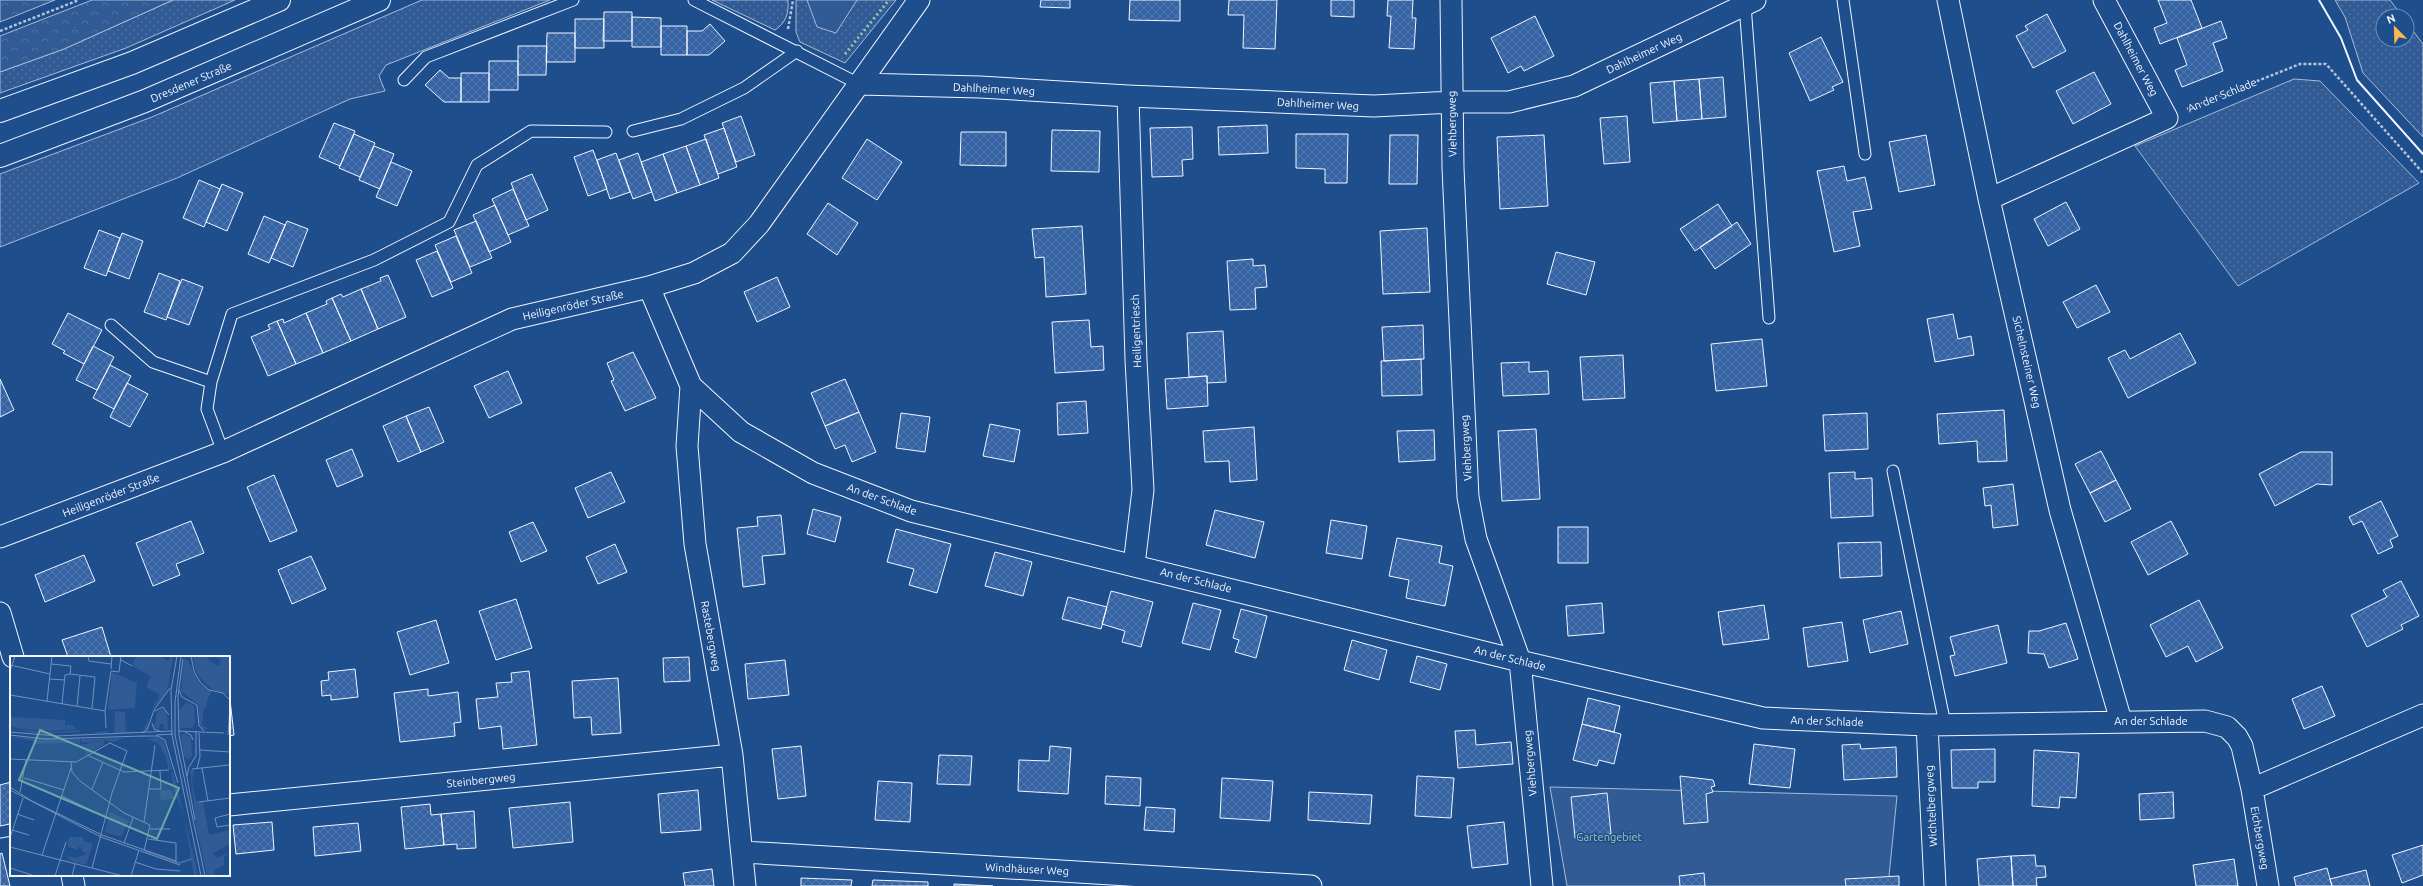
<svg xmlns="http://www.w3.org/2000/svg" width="2423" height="886" font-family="Ubuntu,sans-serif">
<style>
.grass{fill:url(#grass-dots);stroke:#a8bbd7}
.forest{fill:url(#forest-crowns);stroke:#a8bbd7}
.built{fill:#305b95;stroke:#a8bbd7}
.building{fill:url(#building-cross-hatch);stroke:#f2f6ff}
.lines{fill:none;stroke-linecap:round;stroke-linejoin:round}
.lane-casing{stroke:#f2f6ff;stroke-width:13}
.street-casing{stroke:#f2f6ff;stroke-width:23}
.primary-casing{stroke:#f2f6ff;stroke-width:24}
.path{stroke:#b3c4dc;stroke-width:2.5;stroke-dasharray:3 2;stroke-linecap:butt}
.lane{stroke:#1f4e8c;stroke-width:11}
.street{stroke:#1f4e8c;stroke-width:21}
.primary{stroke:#1f4e8c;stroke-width:22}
.hedge{stroke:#97c8a6;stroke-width:3;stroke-dasharray:2 3;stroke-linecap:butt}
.wall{stroke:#f2f6ff;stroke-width:2}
.labels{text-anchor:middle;stroke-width:3;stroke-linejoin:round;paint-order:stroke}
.street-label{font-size:11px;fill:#f2f6ff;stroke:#1f4e8c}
.park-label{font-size:11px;fill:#97c8a6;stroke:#1f4e8c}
.inset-river{fill:none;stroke:#446ba0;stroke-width:2}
.inset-road{fill:none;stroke:#7391ba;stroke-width:1}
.view{fill:#6aa9a8;fill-opacity:0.15;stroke:#6aa9a8;stroke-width:2}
.inset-edge{fill:none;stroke:#f2f6ff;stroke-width:2}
</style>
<defs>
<pattern id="grass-dots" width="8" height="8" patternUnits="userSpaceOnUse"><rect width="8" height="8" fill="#305b95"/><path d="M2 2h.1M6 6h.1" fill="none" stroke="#4e73a5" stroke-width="1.8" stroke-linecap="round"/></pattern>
<pattern id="forest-crowns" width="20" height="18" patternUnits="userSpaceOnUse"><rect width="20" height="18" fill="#305b95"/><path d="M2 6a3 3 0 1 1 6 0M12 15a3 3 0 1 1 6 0" fill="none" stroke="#4e73a5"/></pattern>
<pattern id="building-cross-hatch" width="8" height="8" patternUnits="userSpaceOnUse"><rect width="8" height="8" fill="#3563a3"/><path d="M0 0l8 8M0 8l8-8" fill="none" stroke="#537ab1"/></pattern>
</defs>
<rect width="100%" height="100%" fill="#1f4e8c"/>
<!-- grass -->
<path class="grass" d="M173,0h62l-109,48 -126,45v-21l64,-23z
M422,0h128l-164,65 -7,11 6,15 -35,8 -173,79 -177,69v-73l152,-57z
M712,0h76c1,13 -2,23 -13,30z
M796,0h100l-51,63 -45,-21 -4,-10z
M2335,0h55l12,16h-19v24h24v-17l16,21v93l-60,-64 -18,-56z
M2294,79l26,2 99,102 -181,103 -103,-140z"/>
<!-- forest -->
<path class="forest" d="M0,0h55l-55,22z
M92,0h81l-109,49 -64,23v-36z"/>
<!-- built -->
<path class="built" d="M807,0h50l-21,33 -19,-6z
M1550,787l347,9 -9,90h-321z"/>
<!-- building -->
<path class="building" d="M1041,0h29v8l-30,-1z
M1130,0h50v21l-51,-1z
M1229,0h48l-2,49 -32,-1 1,-33h-16z
M1331,0h23v17l-23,-1z
M1388,0h25l-1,18h4l-2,31 -25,-1 2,-32h-4z
M2158,0h33l11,28 -42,16 -6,-16 13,-5z
M604,12h28v29h-29z
M2047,14l19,37 -33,17 -17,-32 12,-6 -3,-4z
M1535,16l19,40 -30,15 -3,-5 -13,7 -17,-35z
M632,17l29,1v29h-29z
M575,19h29v29h-29z
M2221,21l6,17 -14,5 10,28 -41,16 -7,-17 12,-5 -10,-27z
M710,24l15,17 -16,14h-22v-24h15z
M661,26h26v29h-26z
M547,33h28v29h-29z
M1821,37l22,45 -11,5 2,3 -24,11 -21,-48z
M518,46h29l-1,29h-28z
M489,61h29v29h-29z
M440,70l9,8h12v24h-17l-19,-17z
M2094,72l17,32 -38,20 -17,-33z
M461,73h28v29h-28z
M1723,77l3,40 -24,2 -3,-40z
M1699,79l3,40 -25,2 -3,-40z
M1674,81l3,40 -24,2 -3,-40z
M741,116l14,39 -19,7 -14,-39z
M1627,116l3,46 -26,2 -4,-46z
M334,123l21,8 -15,35 -21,-9z
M1267,125l1,28 -49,2 -1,-28z
M1192,127l1,32 -11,1 1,16 -31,1 -2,-49z
M724,128l13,39 -19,7 -14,-39z
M1052,130l48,1 -1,41 -48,-1z
M961,132h45v34l-46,-1z
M354,134l21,9 -15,34 -21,-9z
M1296,134h52l-1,49h-22v-14l-29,-1z
M1390,135h28l-1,49h-28z
M1544,135l4,71 -48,3 -3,-72z
M1926,135l9,50 -36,7 -10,-50z
M706,139l13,39 -19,7 -14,-39z
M867,139l35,23 -25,38 -35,-22z
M374,146l20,8 -14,35 -21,-9z
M686,146l14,39 -23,8 -14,-39z
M593,150l14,39 -19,7 -14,-39z
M616,153l14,39 -20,7 -13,-39z
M638,153l14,39 -19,7 -14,-39z
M663,154l14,39 -22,8 -14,-39z
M391,162l21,9 -15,35 -21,-9z
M1844,166l3,15 18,-4 7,32 -19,3 7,34 -26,6 -17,-81z
M532,174l16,36 -22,10 -15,-37z
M199,180l21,9 -16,38 -21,-9z
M222,184l21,9 -16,38 -21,-9z
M513,189l16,37 -21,9 -16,-36z
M2066,202l14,27 -32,17 -14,-27z
M828,203l30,20 -21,32 -30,-21z
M1718,204l14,22 -37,25 -15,-22z
M495,205l16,37 -22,10 -16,-37z
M264,216l21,9 -16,38 -21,-9z
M287,221l21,8 -15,38 -22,-9z
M476,221l16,37 -22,9 -16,-37z
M1737,222l14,22 -36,25 -15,-22z
M1082,226l4,68 -40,3 -2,-40 -9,1 -3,-29z
M1427,228l3,64 -47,2 -3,-63z
M99,230l21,8 -14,38 -22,-8z
M122,233l21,8 -14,38 -21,-8z
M456,236l16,37 -21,9 -16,-37z
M437,251l16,37 -21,9 -16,-37z
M1556,252l39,10 -9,33 -39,-11z
M1253,259v7l12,-1 2,22 -12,1 1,21 -26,1 -3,-49z
M159,273l21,8 -14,39 -22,-8z
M388,275l18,42 -28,12 -17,-40 20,-8 -1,-3z
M777,277l13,30 -33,15 -13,-30z
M182,279l21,8 -14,38 -22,-8z
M2096,285l14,27 -33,16 -14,-26z
M361,289l17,40 -27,12 -19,-43 9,-4 2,3z
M332,298l19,43 -28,12 -17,-40 21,-9 -1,-3z
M68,313l34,17 -18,34 -21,-11 2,-2 -13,-7z
M306,313l17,40 -27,11 -19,-43 6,-2 1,4z
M1953,314l5,25 13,-3 3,19 -39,7 -8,-43z
M1089,320l2,27 12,-1 1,24 -49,3 -3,-51z
M277,321l19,43 -28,12 -17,-39 19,-8 -2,-4z
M1423,325l1,34 -40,2 -2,-34z
M1223,331l3,51 -19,1v-7l-18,1 -2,-44z
M2180,333l16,30 -68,35 -20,-40 17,-8 5,9z
M1762,339l5,47 -51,5 -5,-47z
M93,346l21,11 -17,33 -21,-10z
M633,352l23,46 -31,13 -14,-30 3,-1 -7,-17z
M1623,355l2,43 -42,2 -3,-43z
M1421,359l1,36 -40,1 -1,-35z
M1529,362v10l19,-1 1,23 -46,2 -2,-33z
M110,365l21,11 -17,33 -21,-11z
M508,371l14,32 -33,15 -15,-32z
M1207,376l1,30 -41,3 -2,-30z
M0,379l14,31 -14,7z
M845,379l14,33 -34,14 -14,-33z
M127,383l21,11 -18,33 -20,-10z
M1086,401l2,32 -30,2 -1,-32z
M429,407l15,35 -23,10 -15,-36z
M2004,410l3,51 -29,1 -1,-21 -38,3 -2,-30z
M859,412l17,40 -24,10 -7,-17 -10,4 -10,-23z
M901,413l29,4 -5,35 -29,-4z
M1867,413l1,36 -43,2 -2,-36z
M406,416l15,36 -23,10 -15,-36z
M990,424l30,6 -6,32 -31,-6z
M1254,427l3,53 -27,2 -1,-21 -24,1 -2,-31z
M1536,429l4,70 -38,2 -4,-70z
M1434,430l1,30 -36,2 -2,-31z
M352,449l11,27 -26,11 -11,-27z
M2101,451l15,29 -26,13 -15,-29z
M2301,452h31v33l-15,-1 -42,22 -16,-32z
M611,472l14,30 -37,16 -13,-30z
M1855,472v7l17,-1 1,38 -42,2 -2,-45z
M274,475l23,56 -27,11 -23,-55z
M2116,480l15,29 -26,13 -15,-29z
M2013,484l5,41 -25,3 -2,-23 -6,1 -2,-18z
M2381,501l17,35 -8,4 3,7 -15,7 -16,-33 -9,4 -4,-8z
M813,509l28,8 -6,25 -28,-8z
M1215,510l49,12 -9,36 -49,-13z
M781,515l4,39 -23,2 3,28 -22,3 -6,-59 21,-2 -1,-9z
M1331,520l36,6 -5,33 -36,-6z
M191,521l13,32 -28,11 4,11 -27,11 -17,-43z
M2171,521l17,33 -40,21 -17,-33z
M533,522l14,29 -26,11 -12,-30z
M1558,527h30v36h-30z
M896,529l55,15 -14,49 -28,-8 5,-16 -27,-7z
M1397,538l45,8 -3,17 14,3 -8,40 -39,-8 3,-18 -20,-4z
M1881,542l1,34 -42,2 -2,-35z
M615,544l12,28 -29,12 -12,-27z
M995,552l37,10 -9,34 -38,-10z
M84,555l11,26 -50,21 -10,-27z
M311,556l15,33 -34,15 -14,-34z
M2401,581l18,35 -18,9 2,4 -36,18 -16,-32 36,-18 -4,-7z
M1111,591l42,11 -12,45 -19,-5 3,-11 -23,-7z
M1068,597l39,10 -6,22 -39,-10z
M516,599l16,49 -36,12 -17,-49z
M2199,600l24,48 -27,14 -8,-16 -22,11 -16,-32z
M1193,603l28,7 -11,40 -28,-7z
M1602,603l2,30 -36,3 -2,-30z
M1764,605l5,34 -46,6 -5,-33z
M1241,609l26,7 -11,42 -21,-6 4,-12 -6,-2z
M1901,611l7,33 -38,9 -7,-33z
M436,620l13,43 -39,12 -13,-43z
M1842,622l6,39 -40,6 -5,-39z
M2066,623l12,36 -29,9 -5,-14 -16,-1 1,-22h10z
M1998,625l9,38 -52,13 -5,-20 5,-1 -5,-18z
M102,627l9,30h-43l-6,-17z
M1352,640l35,10 -8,30 -35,-10z
M1417,656l30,8 -7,26 -30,-8z
M689,657l1,24 -26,1 -1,-24z
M785,660l4,35 -41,4 -3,-35z
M355,669l3,28 -27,3v-5l-9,1 -1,-15 8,-1 -1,-8z
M529,671l8,74 -34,4 -2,-23 -22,3 -3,-30 22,-2 -2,-14 16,-1 -1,-9z
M618,678l3,55 -29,2 -1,-18 -17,1 -2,-37z
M2322,686l13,30 -31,13 -12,-30z
M428,689v7l30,-4 3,30 -7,1 1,13 -55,6 -6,-49z
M229,691l5,44 -5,1z
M1588,698l32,8 -6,26 -32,-8z
M1582,724l39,10 -7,30 -15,-4 -2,6 -24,-6z
M1475,730l1,15 35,-3 2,22 -55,4 -3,-37z
M1754,744l41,5 -5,39 -41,-4z
M1860,744l1,5 35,-2 1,30 -53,3 -2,-35z
M801,746l5,50 -28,3 -6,-50z
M1050,746l21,2 -3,46 -50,-3 1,-31 30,1z
M1995,749v33h-17v6h-26l-1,-38z
M2034,750l45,3 -3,45 -16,-1 -1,11 -27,-2z
M939,755l33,1 -2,29 -33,-1z
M1106,776l35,2 -1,28 -35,-2z
M1417,776l37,2 -3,40 -36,-2z
M1680,776l33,4 2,6 -4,1 2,5 -7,2 2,28 -24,2z
M1222,778l51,3 -3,40 -50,-3z
M878,781l34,2 -2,39 -35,-2z
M11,782v42l-11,3v-42z
M698,790l3,40 -40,3 -3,-39z
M1309,792l63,3 -2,29 -62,-4z
M2173,792l1,26 -34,2 -1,-26z
M1607,793l4,41 -36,4 -4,-41z
M570,802l3,40 -60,6 -4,-40z
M430,804l1,11 10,-1 3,31 -39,4 -4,-42z
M1146,807l29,2 -1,23 -30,-2z
M474,811l2,37 -19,1v-5l-13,1 -3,-31z
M272,822l2,28 -38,4 -3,-29z
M1504,822l4,42 -36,4 -5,-42z
M358,823l3,28 -46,5 -2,-29z
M2423,845v30l-21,8 -10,-28z
M2,853l8,33h-10v-32z
M2035,855l1,11h9l1,11 -10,1 1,8h-24l-2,-30z
M2011,856l2,30h-34l-2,-27z
M2234,859l4,27h-42l-3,-21z
M2327,868l5,18h-36l-2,-9z
M712,869l2,17h-29l-2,-13z
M2366,870l4,16h-38l-2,-7z
M1704,873l1,13h-25l-1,-10z
M1899,876v10h-53l-1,-7z
M801,878l51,2 -1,6h-50z
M873,880l55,2v4h-56z
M954,884l39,2h-39z"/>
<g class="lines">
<defs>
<path id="lane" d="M694,0l165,84
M1843,0l22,154
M1745,5l24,313
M404,80l22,-23 147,-57
M633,131l48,-12 63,-31 53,-37
M111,325l42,37 58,20
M223,452l-16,-43 4,-27 21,-68 142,-54 75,-38 28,-57 54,-34 75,1
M1893,471l52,253
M0,832l11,-2"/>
<path id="street" d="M1451,0l2,168 15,329 8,42 44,122 22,225
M1948,0l41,199 71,311 61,211
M859,84l121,3 148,9 246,10 78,-4h57l65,-16 181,-86
M1128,96l8,264 7,130 -9,75
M1989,199l178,-81 -63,-118
M649,287l42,99 50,46 72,41 98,38 609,150 243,57 164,7 278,-4 22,6 10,10 5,9 10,43 16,97
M691,386l-4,60 8,98 37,211 13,131
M0,537l223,-85 289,-133 137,-32 45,-14 38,-20 27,-29 160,-224
M0,613l13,44
M1927,725l8,161
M2252,789l171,-74
M229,805l503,-50
M743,852l568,34
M72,875l2,11"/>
<path id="primary" d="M0,111l132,-48 147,-63
M0,156l145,-55 234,-101"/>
</defs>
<!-- lane casing -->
<use href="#lane" class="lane-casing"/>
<!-- street casing -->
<use href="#street" class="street-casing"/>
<!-- primary casing -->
<use href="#primary" class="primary-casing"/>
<!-- path -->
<path class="path" d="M788,29l5,-29
M0,31l79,-31
M2187,109l113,-45h26l97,109"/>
<!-- lane -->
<use href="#lane" class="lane"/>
<!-- street -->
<use href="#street" class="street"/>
<!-- primary -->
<use href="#primary" class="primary"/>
<!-- hedge -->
<path class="hedge" d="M845,54l44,-54"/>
<!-- wall -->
<path class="wall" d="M2319,0l22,38 16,42 66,74"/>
</g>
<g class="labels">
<!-- street labels -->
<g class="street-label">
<text transform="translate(1644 53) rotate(-25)" y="4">Dahlheimer Weg</text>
<text transform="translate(2136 59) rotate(62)" y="4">Dahlheimer Weg</text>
<text transform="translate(191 82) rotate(-23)" y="4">Dresdener Straße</text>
<text transform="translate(994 89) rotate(3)" y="4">Dahlheimer Weg</text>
<text transform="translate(2222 95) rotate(-22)" y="4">An der Schlade</text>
<text transform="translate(1318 104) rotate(3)" y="4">Dahlheimer Weg</text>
<text transform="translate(1452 124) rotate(-91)" y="4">Viehbergweg</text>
<text transform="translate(573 305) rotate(-13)" y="4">Heiligenröder Straße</text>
<text transform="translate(1136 331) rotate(-92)" y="4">Heiligentriesch</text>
<text transform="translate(2027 362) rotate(77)" y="4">Sichelnsteiner Weg</text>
<text transform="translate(1466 448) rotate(-93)" y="4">Viehbergweg</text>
<text transform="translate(111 495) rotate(-21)" y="4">Heiligenröder Straße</text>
<text transform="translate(882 499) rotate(20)" y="4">An der Schlade</text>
<text transform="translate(1196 580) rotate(14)" y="4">An der Schlade</text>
<text transform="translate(711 636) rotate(80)" y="4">Rastebergweg</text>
<text transform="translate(1510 658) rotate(14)" y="4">An der Schlade</text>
<text transform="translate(1827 721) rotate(2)" y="4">An der Schlade</text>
<text x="2151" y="725">An der Schlade</text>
<text transform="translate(1530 763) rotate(-95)" y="4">Viehbergweg</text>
<text transform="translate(481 780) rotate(-6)" y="4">Steinbergweg</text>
<text transform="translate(1931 806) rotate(-93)" y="4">Wichtelbergweg</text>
<text transform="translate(2260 838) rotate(80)" y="4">Eichbergweg</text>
<text transform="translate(1027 869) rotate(3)" y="4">Windhäuser Weg</text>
</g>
<!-- park labels -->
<g class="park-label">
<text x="1609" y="841">Gartengebiet</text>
</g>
</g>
<!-- overview -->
<g transform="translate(10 656)">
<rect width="220" height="220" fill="#1f4e8c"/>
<path d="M126,0h24l8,5 3,-5 2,2 -6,34 -17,20 10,-17 -14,-8 5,-11 -19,-10zM183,0h16l-1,4 11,6 2,-6 -7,-4h16v39l-17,-5 -11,-10 -7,-11zM174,3l4,2 11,22 13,9 -5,8 -1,8h-2l-2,17 7,4h-7l-3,-5v-19l-18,-14zM102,16l25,11 -2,25 -27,2zM177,46l7,4 1,18 -3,4h-12l-1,-18zM153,53l4,4 1,16 -4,1v-6h-4l-1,5 -5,-2 3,-15zM105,55l10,1 1,20 17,-2 5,-9 -1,8 -23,4h-33l16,-2v2h7zM175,78l6,3 1,19 -4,3 -4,-3 -3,-21zM0,81l70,2v6l21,-4 -19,2 -1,-4 43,-1 -11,4 -9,-2v5l-17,9 -10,-11 -43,1v-3zM148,81l6,4 8,28h-4l-2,-12 -7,-13 -12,-5zM180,114h4l-2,12 4,19h7l6,34 21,-5v19l-2,-4 -15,8 3,5 14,-6 -6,5v8l-10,6v5h-7l-11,-51zM161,116h2l11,43 -10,-24zM149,134h12l3,9 -13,1zM175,166l1,1 12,53h-4zM61,175l-1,6h13v4l10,2 -7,22 -18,-5 1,-4 6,2 12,-4 -5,-3 -2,-5 -4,4 -9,-4z" fill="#305b95"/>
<path d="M56,69h6l4,4 -24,2 -42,-3 55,1zM0,73l42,3 27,-2 1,2 -37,2z" fill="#305b95"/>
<path d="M100,156l19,9 -8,16 -16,-5z" fill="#305b95"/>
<path d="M0,61l55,3v9h-40l-15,-3z" fill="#305b95"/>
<path class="inset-river" d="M135,195l34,12 13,-4"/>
<path class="inset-road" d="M78,0l1,5 22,3M167,0l-6,34 1,45 29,141M171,0l-6,46v33l30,141M181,0l3,15 6,11 9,8 14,3 7,7M173,3l-5,37 1,39 16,85M111,4l11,6M41,8l20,2 -1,8 25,3 -3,31M0,9l40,9M101,13l1,-13M0,15l5,-15M40,23l15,1M169,34l3,7 15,8 2,21 5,5M0,39l95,16M37,45l5,-45M52,48l3,-29 5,-1M67,50l3,-30M145,55l8,-4 6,8M142,67l2,6 8,3M96,72l-1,-17 6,-40 8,1 2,-16M168,75l46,2M0,76l47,4 115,-5M175,76l6,3 2,5M131,77l6,-3 7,-20 16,-22M0,79l36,4 97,-3M146,79l17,-1M218,79l2,-27M132,80h16l7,4 13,43M220,86v71M189,94l31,2M77,99l37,17 45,-2M0,103l66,3 34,-19 17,8 -15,42 -20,75M61,106l1,10 8,9 44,32 26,12 -6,26M187,112l3,-11 -1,-24M192,112l6,33M182,113l37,-4M177,120l2,-9 7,-11v-25M14,122l40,12M0,131l22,14 70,34 74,26M82,133l11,-27M139,133h12l-1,-18M0,134l91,47 79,28M10,136l6,-32M52,140l45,22M189,146l31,-4M7,158l17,6M220,158l-15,4 2,9 13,-2M134,166l11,-77M140,173h20M2,174l17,5M0,182l13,-40M138,183l28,4v19M114,187l9,-25M0,191l113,29M32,199l29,-87M125,206l21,7 24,2M0,212l25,8M45,220l11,-34M62,220l3,-12M121,220l8,-26"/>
<path class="view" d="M30,74l139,58 -22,51 -138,-59z"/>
<rect width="220" height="220" class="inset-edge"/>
</g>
<!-- north arrow -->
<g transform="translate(2395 28) rotate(337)"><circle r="19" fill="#1f4e8c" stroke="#7391ba"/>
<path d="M0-3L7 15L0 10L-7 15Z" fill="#ffb74d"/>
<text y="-6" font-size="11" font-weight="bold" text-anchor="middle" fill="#f2f6ff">N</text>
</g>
</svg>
